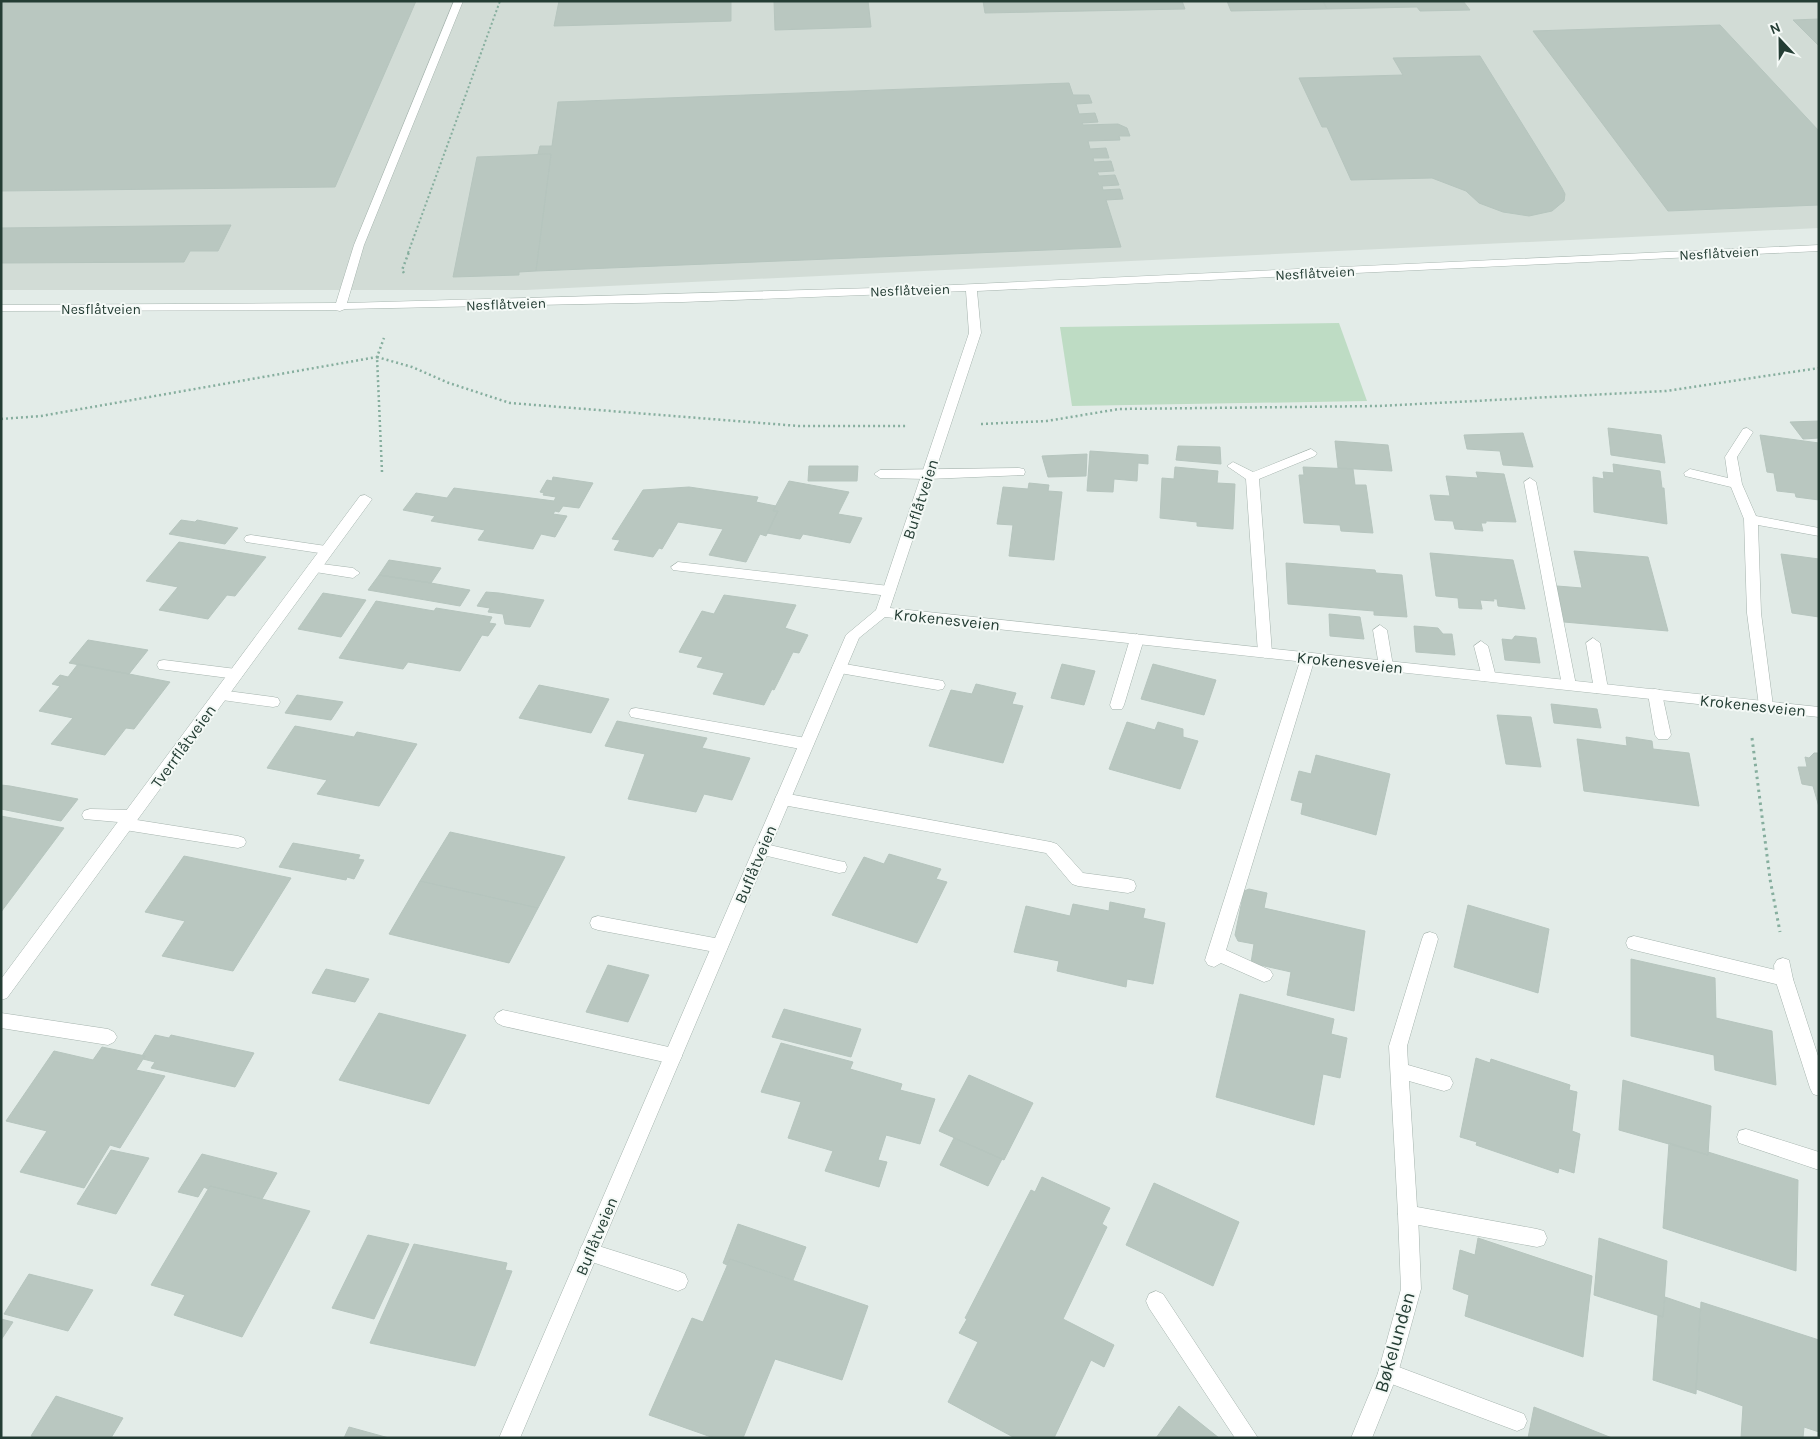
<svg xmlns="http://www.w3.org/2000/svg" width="1820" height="1439" font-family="Karla,sans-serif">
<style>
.built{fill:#d2dcd6}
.green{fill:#bedcc4}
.building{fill:#b9c7c0;stroke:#b6c5be}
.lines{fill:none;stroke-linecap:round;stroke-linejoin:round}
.service-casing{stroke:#a6b4ae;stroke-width:1}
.minor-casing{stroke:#a6b4ae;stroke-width:1}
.path-far2{stroke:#86ae9e;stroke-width:2;stroke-dasharray:2 2.5;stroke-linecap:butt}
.path-far1{stroke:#86ae9e;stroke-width:2.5;stroke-dasharray:2 3;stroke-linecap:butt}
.path{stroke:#86ae9e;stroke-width:3;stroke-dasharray:2.5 4;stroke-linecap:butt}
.service{fill:#fff;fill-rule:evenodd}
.minor{fill:#fff;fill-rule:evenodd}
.labels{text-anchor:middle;stroke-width:4;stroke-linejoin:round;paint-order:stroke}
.far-street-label{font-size:14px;fill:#243d34;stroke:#f4f9f6}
.street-label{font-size:16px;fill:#243d34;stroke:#f4f9f6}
.near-street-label{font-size:19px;fill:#243d34;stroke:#f4f9f6}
</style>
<rect width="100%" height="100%" fill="#e3ece8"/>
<!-- built -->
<path class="built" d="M1,1h1818v227l-1293,62h-525z"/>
<!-- green -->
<path class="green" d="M1339,323l28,78 -295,5 -12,-79z"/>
<!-- building -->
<path class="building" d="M1,1h415l-81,186 -334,4z
M559,1h172v20l-177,5z
M774,1h94l3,26 -96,3z
M983,1h199l3,8 -200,4z
M1227,1h96l4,8 -96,2z
M1323,1h140l7,9 -50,1 -3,-4 -90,2z
M1819,19v27l-26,-26z
M1720,25l99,106v74l-151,6 -135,-180z
M1480,56l82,132 3,6 -1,7 -12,10 -23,5 -26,-4 -24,-9 -13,-12 -34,-13 -81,2 -24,-53h-5l-23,-49 104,-3 -10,-17z
M1069,83l4,12h16l3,8 -16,1 3,10 16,-1 3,9 -16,1 1,2 35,-1 9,4 3,8h-11l1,4 -32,1 2,8 16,-1 3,10h-16l1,4 17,-1 3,10 -17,1 2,4 16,-1 4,10 -17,1 1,4 17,-1 3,10 -17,1 15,47 -585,24 15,-117h-13l2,-8h12l6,-44z
M551,154l-15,117 -17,1v3l-66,2 24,-120z
M231,225l-13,26h-28l-6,11 -183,1v-35z
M1819,421v17l-16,1 -13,-17z
M1608,428l53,7 4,28 -54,-8z
M1523,433l10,34 -30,-2 -3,-14 -33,-2 -3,-14z
M1760,435l59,8v57l-23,-3 -1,-4 -18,-2 -3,-18 -7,-1z
M1335,441l53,4 4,26 -54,-3z
M1178,446l42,1 1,17 -45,-4z
M1090,451l58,4v9l-10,-1 -1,18 -23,-2 -1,13 -26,-1z
M1087,454l-1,22 -38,1 -6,-21z
M1613,464l47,7 2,17h2l3,36 -73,-12 -1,-35 11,2 -1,-7 11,1z
M809,466h49l-1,15h-49z
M1175,467l43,4 -1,12 18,1 -2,45 -36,-3v-4l-37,-4 2,-40 12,1z
M1303,467l50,2 2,16h11l7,48 -32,-2 -1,-6 -36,-2 -5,-48h5z
M1476,472l28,2 12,48 -30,-1v2h-5l2,8 -28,-2 -2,-8 -18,-1 -5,-25 20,1 -4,-20 32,2z
M553,477l40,6 -14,25 -16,-2 -4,6 -4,-1 -2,3 14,2 -12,21 -14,-3 -8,15 -55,-9 7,-10 -54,-9 4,-5 -32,-6 13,-17 31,5 7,-10 100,13 2,-4 -13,-2 1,-2 -4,-1 7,-12 5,1z
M789,481l60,11 -11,22 24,4 -12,25 -47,-9 -3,5 -33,-6 11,-22h-5z
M1029,483l20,2 -1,6 14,1 -8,68 -45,-4 4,-31 -16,-1 6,-37 25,2z
M689,487l69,10 -2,5 20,4 -3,5h5l-12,25 -6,-2 -14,28 -37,-7 14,-26 -45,-7 -16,27 -3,-1 -6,9 -39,-7 6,-10 -8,-1 31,-49z
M181,520l14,2 2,-2 41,8 -13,16 -56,-10z
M179,542l87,15 -31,39 -8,-1 -19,24 -49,-9 19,-23 -32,-6z
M1574,551l74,6 20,74 -104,-9 -7,-36 25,2z
M1430,553l83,7 12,49 -27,-3 -1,-7h-4l1,2 -14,-1 2,9 -23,-1 -1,-10 -22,-2z
M1781,554l38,5v58l-27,-4z
M389,560l52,8 -10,15 -52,-8z
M1286,563l89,7 1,3 26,2 5,42 -33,-2v-4l-86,-7z
M379,575l52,8 39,7 -10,16 -92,-16z
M486,592l13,1 45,7 -14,27 -25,-3 -2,-10 -15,-2 2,-4 -13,-2z
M323,593l43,7 -25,37 -43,-8z
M724,595l72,10 -11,23 23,7 -9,18 -6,-1 -19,38 -2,-1 -8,16 -51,-11 11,-21 -27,-6 6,-10 -24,-5 23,-41 12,3z
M376,601l58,10 2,-3 56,9 -3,6 7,1 -8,12 -6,-1 -22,36 -52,-9 -5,7 -64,-11z
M1329,614l31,3 4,22 -34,-3z
M1414,626l24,2 5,6h9l3,21 -39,-3z
M1515,636l21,2 4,25 -35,-3 -3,-21 10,1z
M88,640l60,10 -19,24 -60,-11z
M78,664l92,18 -36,47 -8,-1 -21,27 -54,-11 22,-26 -34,-7 21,-25 -8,-2 8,-9 8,2z
M1062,664l33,7 -11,34 -33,-7z
M1153,664l63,16 -12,35 -63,-16z
M976,684l40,9 -4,11 11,2 -20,57 -74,-17 22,-56 21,4z
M539,685l70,14 -18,34 -72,-15z
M297,695l46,7 -12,18 -46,-7z
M1551,704l46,5 4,19 -47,-5z
M1497,715l34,2 10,50 -35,-3z
M617,721l90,17 -5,10 48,10 -18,42 -28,-6 -8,18 -68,-13 17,-45 -40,-8z
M1127,722l28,8 3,-8 25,7v8l15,4 -18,48 -71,-20z
M295,726l59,11 3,-5 60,12 -38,62 -62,-12 10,-14 -60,-12z
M1626,737l26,4 1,8 36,4 10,53 -115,-15 -7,-52 50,7z
M1814,753h5v54l-6,-21 -11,-2 -4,-17h9l-2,-10 4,1z
M1316,755l74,19 -14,61 -75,-21 2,-11 -12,-3 8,-29 12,3z
M1,785l9,1 68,13 -17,22 -60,-12z
M1,816l63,12 -63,84z
M450,832l115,25 -27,51 -118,-27z
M293,843l67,12 -2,4 6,1 -10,19 -7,-2 -1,3 -67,-13z
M889,854l52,15 -5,10 11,3 -30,61 -85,-28 32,-58 20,7z
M184,856l107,22 -58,93 -71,-15 23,-35 -40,-9z
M420,881l118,27 -29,55 -120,-29z
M1249,889l18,4 -3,15 101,23 -11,80 -67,-16 4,-23 -40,-9 3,-19 -16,-3 -3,-6 9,-44z
M1110,902l35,7 -2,9 22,5 -12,61 -26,-5 -1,8 -69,-16 2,-10 -45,-9 12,-46 44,10 3,-12 36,7z
M1468,905l81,24 -11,64 -84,-26z
M1631,959l84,19 1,40 56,13 4,54 -61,-15 -1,-15 -83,-19z
M608,965l41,10 -21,47 -42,-10z
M326,969l43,10 -14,23 -43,-9z
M1240,994l94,25 -3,15 16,4 -7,40 -17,-4 -9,51 -98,-28z
M784,1009l77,20 -10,28 -79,-20z
M379,1013l87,22 -37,69 -90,-24z
M155,1035l14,3 2,-3 83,18 -19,34 -84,-19 4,-6 -12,-3 2,-3h-3z
M781,1043l72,19 -3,7 52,15 -2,6 35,9 -15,45 -34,-9 -8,25 9,2 -8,25 -54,-16 8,-20 -45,-13 13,-36 -40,-10z
M102,1047l43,9 -9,14 29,6 -45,72 -10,-3 -26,43 -64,-16 27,-41 -41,-10 48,-70 39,9z
M1476,1058l14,5 1,-4 79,26 -1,5 8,2 -5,39 8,3 -6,39 -15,-5 -1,5 -82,-28 1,-3 -17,-5z
M969,1075l64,28 -29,57 -65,-29z
M1623,1080l88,26 -3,49 -89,-25z
M954,1138l48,21 -14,27 -48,-21z
M1669,1143l39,12v-3l90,28 -2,91 -133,-43z
M111,1150l38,8 -33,56 -39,-10z
M202,1154l75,19 -15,26 -52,-13 -2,3 -4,-2 -6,10 -20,-5z
M1042,1177l68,31 -8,16 5,3 -44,92 51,26 -10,22 -13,-7 -37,78h-39l-67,-36 30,-60 -19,-9 8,-14 -2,-1 66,-128 4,2z
M1154,1183l85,39 -26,64 -87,-41z
M210,1186l100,25 -68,126 -68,-22 11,-20 -34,-10z
M738,1224l68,23 -13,33 -63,-21 -3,6 -4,-2z
M368,1235l41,9 -35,75 -42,-11z
M1478,1238l114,38 -9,81 -118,-41 4,-21 -16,-6 7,-39 15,5z
M1599,1238l68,23 -4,56 -69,-22z
M414,1244l93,19 -2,7 7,1 -37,95 -105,-23z
M730,1259l138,47 -26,74 -67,-21 -32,79h-29l-65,-23 43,-97 11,4z
M29,1274l64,16 -25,41 -64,-17z
M1665,1297l35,12 -4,85 -43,-14 5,-65 5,2z
M1701,1302l118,38v92l-15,-5 -1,11h-62l2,-32 -47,-17z
M1,1319l12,3 -12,18z
M56,1396l67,22 -12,20h-74l-6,-2z
M1179,1406l40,32h-63z
M1534,1407l78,31h-84z
M349,1427l40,11h-45z"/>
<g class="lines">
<defs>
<path id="service" d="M1747,428l6,4 -16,25 5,27 14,32 63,12v8l-61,-11 3,88 12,93 -2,4h-10l-2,-4 -12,-93 -3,-94 -13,-32 -46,-11 -1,-3 6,-4 38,9 -3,-21 18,-28z
M1311,449l6,4 -2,3 -56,23 13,174 -7,5 -7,-5 -12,-174 -19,-13 6,-4 20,10z
M1019,468l5,1 1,3 -1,3 -96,4 -48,-1 -6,-4 6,-4z
M1530,478l6,4 40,203 -2,4h-10l-2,-4 -38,-203z
M251,535l75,11 7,4 -7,4 -80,-12 -2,-3 2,-3z
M678,562l211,24 7,5 -7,5 -216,-26 -2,-3z
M314,563l39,5 7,5 -7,5 -44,-7 -2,-3 2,-3z
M1380,625l7,5 6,36 -7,5 -7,-5 -6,-36z
M1137,634l7,5 -20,66 -2,4h-10l-2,-4 20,-66z
M1593,638l7,5 8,46 -2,4h-10l-2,-4 -8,-46z
M1481,641l7,5 8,31 -2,4h-10l-2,-4 -8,-31z
M1308,653l7,5 -89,292 44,20 3,5 -3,5 -6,2 -43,-19 -7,4 -6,-2 -3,-5 96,-302z
M164,660l72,9 5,1 2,4 -2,4 -5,1 -77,-10 -2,-4 2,-4z
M839,663l99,17 5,1 2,4 -2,4 -5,1 -104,-18 -2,-4 2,-4z
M1655,689l5,1 2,4 9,41 -3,4h-10l-3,-4 -7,-41 2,-4z
M220,690l53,7 5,1 2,4 -2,4 -5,1 -58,-8 -2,-4 2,-4z
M636,708l170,30 5,2 3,4 -3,4 -5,2 -175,-33 -2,-4 2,-4z
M783,793l268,49 6,2 26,29 45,6 6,2 2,5 -2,5 -6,2 -50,-7 -6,-2 -26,-31 -263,-48 -6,-2 -2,-4 2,-4z
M90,809l41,1 6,2 2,4 -2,4 101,16 6,2 2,4 -2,4 -6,2 -113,-18 -6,-2 -1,-6 -34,-3 -2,-4 2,-4z
M761,843l78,18 6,1 2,5 -2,5 -6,1 -84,-20 -2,-4 2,-4z
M598,916l122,23 6,2 2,5 -2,5 -6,2 -122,-23 -6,-2 -2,-5 2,-5z
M1430,932l6,2 2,5 -31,107 1,19 42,12 3,6 -3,6 -6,2 -35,-10 8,126 120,22 7,2 3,7 -3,7 -7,2 -129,-24 -7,-3 -3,-6 -9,-168 33,-107 2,-5z
M1634,936l150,36 6,2 3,5 -3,5 -6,2 -150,-36 -6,-2 -2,-5 2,-5z
M503,1010l170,38 6,2 3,6 -3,6 -6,2 -170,-38 -6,-3 -3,-5 3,-5z
M1,1013l107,16 6,3 3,5 -3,5 -6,3 -107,-17z
M1746,1129l73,23v18l-80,-27 -2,-6 2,-6z
M589,1243l89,28 7,3 3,7 -3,7 -7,3 -89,-30 -7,-2 -3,-7 3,-7z
M1156,1291l7,3 95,144h-23l-86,-130 -3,-7 3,-7z
M1388,1363l136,51 3,7 -3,7 -7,3 -136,-51 -3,-7 3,-7z"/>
<path id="minor" d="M454,1h9l-99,244 -17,58 563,-16 909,-42v6l-842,40 4,42 -91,275 929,99v10l-934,-100 -26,21 -339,800h-21l347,-803 30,-25 93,-277 -3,-42 -283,11 -338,7 -5,2 -5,-1 -334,1v-6l335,-2 18,-58z
M365,495l7,4 -2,3 -363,496 -6,2v-21l359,-483z
M1783,958l6,2 4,19 26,80v37l-6,-2 -3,-6 -35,-109 -1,-14 3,-5z
M1408,1205l7,3 3,6 3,75 -23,84 -26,65h-21l27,-65 23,-84 -3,-75 3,-6z"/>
</defs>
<!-- service casing -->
<use href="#service" class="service-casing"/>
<!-- minor casing -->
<use href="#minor" class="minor-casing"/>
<!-- path-far2 -->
<path class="path-far2" d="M408,253l92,-252"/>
<!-- path-far1 -->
<path class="path-far1" d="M404,273l-2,-3 7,-18
M1,419l40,-3 336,-59 7,-19
M981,424l66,-3 72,-12 260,-3 287,-15 153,-23
M382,472l-5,-115 35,10 37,16 61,20 289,23h108"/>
<!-- path -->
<path class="path" d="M1752,738l18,141 10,53"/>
<!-- service -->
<use href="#service" class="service"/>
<!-- minor -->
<use href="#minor" class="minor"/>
</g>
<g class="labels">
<!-- far-street labels -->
<g class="far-street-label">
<text transform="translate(1719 253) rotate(-3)" y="5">Nesflåtveien</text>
<text transform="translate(1315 273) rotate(-3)" y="5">Nesflåtveien</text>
<text transform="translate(910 290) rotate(-2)" y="5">Nesflåtveien</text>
<text transform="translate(506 304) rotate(-2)" y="5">Nesflåtveien</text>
<text x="101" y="314">Nesflåtveien</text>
</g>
<!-- street labels -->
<g class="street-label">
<text transform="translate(920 499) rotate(-72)" y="6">Buflåtveien</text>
<text transform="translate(947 619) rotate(6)" y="6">Krokenesveien</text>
<text transform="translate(1350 662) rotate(6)" y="6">Krokenesveien</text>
<text transform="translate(1753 705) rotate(6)" y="6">Krokenesveien</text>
<text transform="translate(183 746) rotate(-54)" y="6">Tverrflåtveien</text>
<text transform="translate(755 864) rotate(-67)" y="6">Buflåtveien</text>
<text transform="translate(596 1236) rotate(-67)" y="6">Buflåtveien</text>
</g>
<!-- near-street labels -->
<g class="near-street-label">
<text transform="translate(1394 1342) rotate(-74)" y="7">Bøkelunden</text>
</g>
</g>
<!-- border -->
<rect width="1820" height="1439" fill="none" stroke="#243d34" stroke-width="5"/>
<!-- north arrow -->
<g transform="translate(1780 40) rotate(338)" stroke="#f4f9f6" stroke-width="4" paint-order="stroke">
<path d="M0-4L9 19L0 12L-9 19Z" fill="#243d34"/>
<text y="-8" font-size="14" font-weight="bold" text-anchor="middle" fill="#243d34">N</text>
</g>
</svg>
